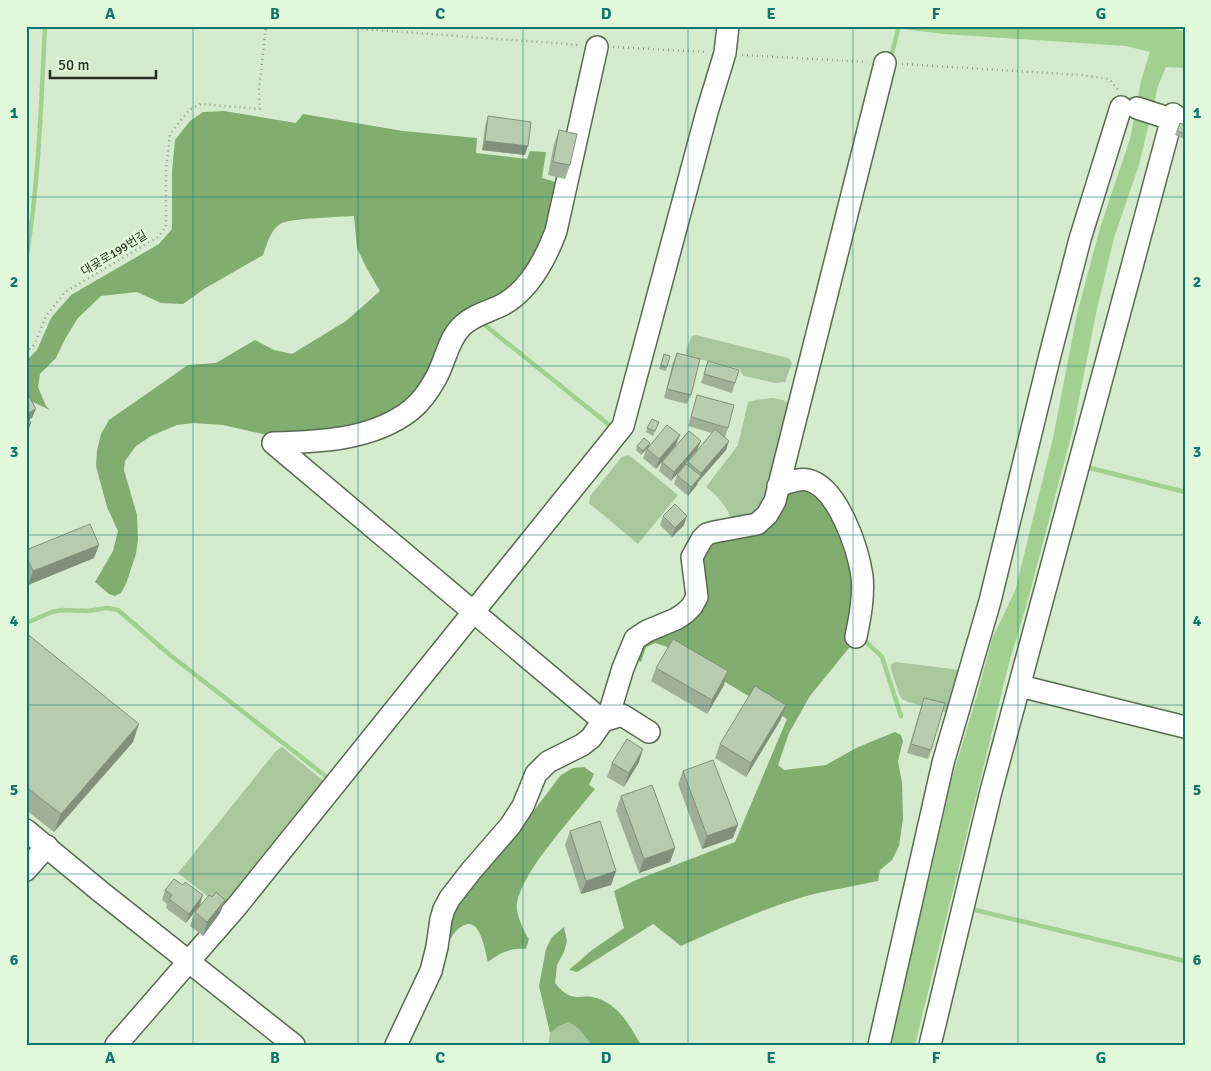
<svg xmlns="http://www.w3.org/2000/svg" width="1211" height="1071" font-family="Signika,'Noto Sans KR',sans-serif">
<style>
.green{fill:#a8c79c}
.forest{fill:#81ad70}
.water{fill:#a2d090}
.lines{fill:none;stroke-linecap:round;stroke-linejoin:round}
.stream{stroke:#a2d090;stroke-width:4.5}
.minor-casing{stroke:#586b51;stroke-width:24}
.path{stroke:#8c9d86;stroke-width:2.5;stroke-dasharray:1 4;stroke-linecap:butt}
.minor{stroke:#fff;stroke-width:21}
.wall{fill:#9eb097}
.shaded-wall{fill:#81907b}
.building{fill:#b8cdb0;stroke:#81907b}
.grid{fill:none;stroke:#0f766e;stroke-width:1;stroke-opacity:0.55}
.labels{text-anchor:middle;stroke-width:5;stroke-linejoin:round;paint-order:stroke}
.street-label{font-size:12px;fill:#262f23;stroke:#e2f8da}
.neatline{fill:none;stroke:#0f766e;stroke-width:2}
.grid-label{font-size:16px;text-anchor:middle;font-weight:bold;fill:#0f766e}
</style>
<rect width="100%" height="100%" fill="#d5ebcd"/>
<!-- green -->
<path class="green" d="M696,335l92,23 4,5 -7,19 -10,1 -31,-7 -3,-3 -1,-4 -49,-12 -5,-3v-4l6,-14z
M773,398l10,2 6,4 -27,114 -29,4c-6,-15 -14,-25 -27,-35l32,-42 10,-43 8,-2z
M629,455l49,40 -40,49 -49,-41 1,-7 32,-39z
M895,662l65,8 -11,43 -41,-11 -6,-3 -3,-5 -8,-25v-5z
M282,747l44,36 -102,126 -46,-36 98,-122z
M569,1022l10,7 13,16h-44l2,-12 9,-7z"/>
<!-- forest -->
<path class="forest" d="M224,111l72,12 7,-9 100,17 74,7 -1,15 51,6 3,-8 16,1 -4,26 20,6 -11,46 -42,64 -49,25 -44,79 -45,28 -100,10 -48,-11 -30,-2 -16,2 -26,11 -15,10 -11,15 -1,9 13,45 1,24 -2,15 -10,30 -5,9 -6,3 -6,-2 -14,-12 18,-31 5,-20 -11,-24 -11,-41 1,-15 4,-17 8,-14 79,-55 28,-2 39,-23 19,10 18,4 54,-33 34,-30 -13,-22 -10,-21 -3,-32c-14,1 -64,2 -74,8 -10,7 -13,20 -17,31l-59,34 -21,15 -22,-1 -24,-11 -36,4 -23,22 -13,21 -9,19 -16,16 -2,13 8,19 4,4 -24,-11v-38l11,-11 14,-32 20,-23 88,-51 13,-15v-57l3,-32 15,-19 13,-9z
M787,487l34,5 41,84 -9,67 -43,53 -21,37 -11,32 6,5 42,-5 30,-17 39,-16 6,3 2,6 -5,20 4,22 1,36 -4,27 -7,14 -12,10 -2,11c-20,4 -40,8 -60,12 -48,12 -93,33 -137,53l-28,-22 -76,48 -8,-2 23,-20 32,-22 -10,-37 22,-11 99,-38 52,-123 -122,-73 -10,-3 -9,4 -5,15 -10,-5 7,-16 42,-18 17,-73 47,-20z
M584,767l10,7 -5,11 6,4c-22,28 -72,81 -78,114 -2,9 7,29 12,36l-3,10c-15,-1 -26,3 -38,13 -4,-15 -9,-54 -32,-31 -5,6 -9,14 -13,20v-21l17,-35 43,-44 58,-76 12,-7z
M564,927l3,14 -3,11 -7,13 -2,18c6,7 11,13 22,14 5,0 10,-1 15,0 26,5 37,28 49,48h-49l-13,-16 -10,-7 -10,4 -9,7 -11,-47 7,-37 6,-12z"/>
<!-- water -->
<path class="water" d="M876,26h282l27,5v37l-19,-1 -8,19 -19,79 -25,73 -17,71 -24,120 -47,178 -17,56 -94,382h-28l10,-44 33,-125 22,-98 26,-86 14,-53 23,-48 38,-153 24,-124 23,-86 30,-89 11,-58 9,-29 -24,-6 -182,-12z"/>
<g class="lines">
<!-- stream -->
<path class="stream" d="M892,53l7,-27
M26,260c13,-77 15,-156 19,-234
M486,326l127,102
M1090,468l95,24
M26,623l26,-11 10,-2 26,1 19,-3 11,2 52,45 158,123
M863,637c4,9 13,12 19,20l19,59
M971,909l214,52"/>
<defs>
<path id="minor" d="M1137,108l34,11
M273,443c46,-1 100,-3 138,-33 10,-8 19,-21 25,-32 9,-16 12,-38 25,-51 11,-12 30,-16 43,-23 26,-15 42,-46 52,-73l41,-184
M273,443l330,278 19,-6 27,17
M778,486c9,-3 21,-8 30,-6 30,7 50,69 54,96 2,21 -2,41 -6,61
M1020,686l165,41
M26,830l75,62 193,153
M26,870l21,-24
M116,1045l121,-139 386,-480 84,-314 18,-59 3,-27
M396,1045l35,-74 6,-24 4,-28 3,-10 6,-11 21,-27 39,-45 13,-20 13,-32 12,-12 34,-17 9,-7 19,-27 13,-43 12,-29 12,-8 29,-12 9,-6 7,-7 5,-9 -5,-40 10,-18 5,-5 7,-2 43,-8 10,-9 8,-14 110,-438
M879,1045l64,-282 47,-162 60,-246 30,-116 41,-132
M930,1045l61,-254 182,-677 12,8"/>
</defs>
<!-- minor casing -->
<use href="#minor" class="minor-casing"/>
<!-- path -->
<path class="path" d="M322,26l258,19
M613,47l94,5
M742,55l125,7
M902,64l179,11 28,4 9,11
M26,353l8,-8 12,-29 19,-24 93,-55 8,-10v-56l4,-37 19,-24 12,-6 59,5 -1,-20 7,-63"/>
<!-- minor -->
<use href="#minor" class="minor"/>
</g>
<!-- wall -->
<path class="wall" d="M488,116l37,39 -43,-5 3,-24z
M1180,123l5,2v12l-1,2 -9,-4z
M559,130l11,35 -5,14 -17,-4 6,-31z
M677,353l14,42 -4,9 -23,-6 9,-36z
M664,354l3,13 -1,4 -7,-2z
M708,361l27,22 -3,10 -31,-10z
M697,395l31,33 -3,9 -1,-1 5,5 -3,9 -28,32 -1,3 -9,11 -14,-12 3,-9 35,-42 -24,-7z
M659,422l-6,14 -7,-4 1,-4z
M701,441l-4,9 -26,31 -12,-10 3,-9z
M650,443l-1,3 27,-1 -20,24 -13,-11 3,-8 -5,5 -5,-5 1,-4z
M663,516l21,9 -12,12 -12,-12z
M26,550l68,8 -66,27 -2,-3z
M26,633l107,109 -79,90 -28,-22z
M656,668l68,17 -17,29 -56,-33z
M924,698l7,52 -3,9 -21,-6z
M781,719l-35,58 -31,-19 5,-14z
M639,762l-15,25 -17,-10 5,-14z
M683,771l50,67 -31,11 -24,-65z
M621,796l54,52 -5,14 -31,11 -23,-63z
M570,831l46,40 -5,14 -30,9 -16,-49z
M165,890l35,15 -14,18 -20,-15 1,-4 -5,-4z
M212,897l13,3 -5,13 -17,23 -13,-10 5,-14z"/>
<!-- shaded-wall -->
<path class="shaded-wall" d="M485,141l43,5 -3,9 -43,-5z
M36,409l-4,9 -6,4v-7z
M31,423l-3,9 -2,1v-7z
M680,435l-4,10 -20,24 3,-10z
M701,441l-4,9 -26,31 3,-9z
M729,441l-3,9 -28,32 -1,3 -9,11 3,-9 10,-11v-3z
M650,443l-2,4 -7,8 2,-4z
M687,516l-3,9 -12,12 3,-9z
M99,545l-5,13 -66,27 5,-14z
M728,671l-4,14 -17,29 5,-14z
M786,705l-5,14 -35,58 5,-14z
M139,724l-6,18 -79,90 7,-18z
M643,749l-4,13 -15,25 5,-14z
M738,825l-5,13 -31,11 5,-13z
M675,848l-5,14 -31,11 5,-14z
M616,871l-5,14 -30,9 5,-13z
M203,895l-3,10 -14,18 3,-9z
M225,900l-5,13 -17,23 4,-14z"/>
<!-- building -->
<path class="building" d="M488,116l43,6 -3,24 -43,-5z
M1180,123l5,2v9l-8,-3z
M559,130l18,4 -7,31 -17,-3z
M677,353l23,6 -9,36 -24,-6z
M664,354l6,2 -3,11 -6,-2z
M708,361l31,9 -4,13 -31,-9z
M26,393h1l9,16 -10,5 5,9 -5,3z
M697,395l37,10 -6,23 -37,-11z
M652,419l7,3 -4,9 -8,-3z
M667,425l13,10 -21,24 -12,-10z
M715,429l14,12 -28,32 -13,-11z
M689,431l12,10 -27,31 -12,-10z
M644,438l6,5 -7,8 -6,-5z
M686,464l15,12 -10,11 -14,-12z
M675,504l12,12 -12,12 -12,-12z
M90,524l9,21 -66,26 -7,-15v-6z
M26,633l113,91 -78,90 -35,-27z
M673,639l55,32 -16,29 -56,-32z
M755,686l31,19 -35,58 -31,-19z
M924,698l21,5 -14,47 -20,-6z
M627,739l16,10 -14,24 -17,-10z
M713,760l25,65 -31,11 -24,-65z
M652,785l23,63 -31,11 -23,-63z
M600,821l16,50 -30,10 -16,-50z
M174,879l9,6 2,-3 18,13 -14,19 -20,-15 3,-4 -7,-5z
M216,892l9,8 -18,22 -12,-10 14,-17 3,2z"/>
<!-- grid -->
<path class="grid" d="M193,26v1019M358,26v1019M523,26v1019M688,26v1019M853,26v1019M1018,26v1019M26,197h1159M26,366h1159M26,535h1159M26,705h1159M26,874h1159"/>
<g class="labels">
<!-- street labels -->
<g class="street-label">
<text transform="translate(114 253) rotate(-31)" y="4">대곶로199번길</text>
</g>
</g>
<!-- border -->
<rect width="1211" height="1071" fill="none" stroke="#e2f8da" stroke-width="55"/>
<!-- scale -->
<path d="M50 70v8h106v-8" fill="none" stroke="#262f23" stroke-width="2.5"/>
<text x="58" y="70" font-size="15" fill="#262f23" stroke="#e2f8da" stroke-width="4" paint-order="stroke">50 m</text>
<rect x="28" y="28" width="1156" height="1016" class="neatline"/>
<g class="grid-label">
<text x="110" y="19">A</text>
<text x="275" y="19">B</text>
<text x="440" y="19">C</text>
<text x="606" y="19">D</text>
<text x="771" y="19">E</text>
<text x="936" y="19">F</text>
<text x="1101" y="19">G</text>
<text x="14" y="118">1</text>
<text x="1197" y="118">1</text>
<text x="14" y="287">2</text>
<text x="1197" y="287">2</text>
<text x="14" y="457">3</text>
<text x="1197" y="457">3</text>
<text x="14" y="626">4</text>
<text x="1197" y="626">4</text>
<text x="14" y="795">5</text>
<text x="1197" y="795">5</text>
<text x="14" y="965">6</text>
<text x="1197" y="965">6</text>
<text x="110" y="1063">A</text>
<text x="275" y="1063">B</text>
<text x="440" y="1063">C</text>
<text x="606" y="1063">D</text>
<text x="771" y="1063">E</text>
<text x="936" y="1063">F</text>
<text x="1101" y="1063">G</text>
</g>
</svg>
